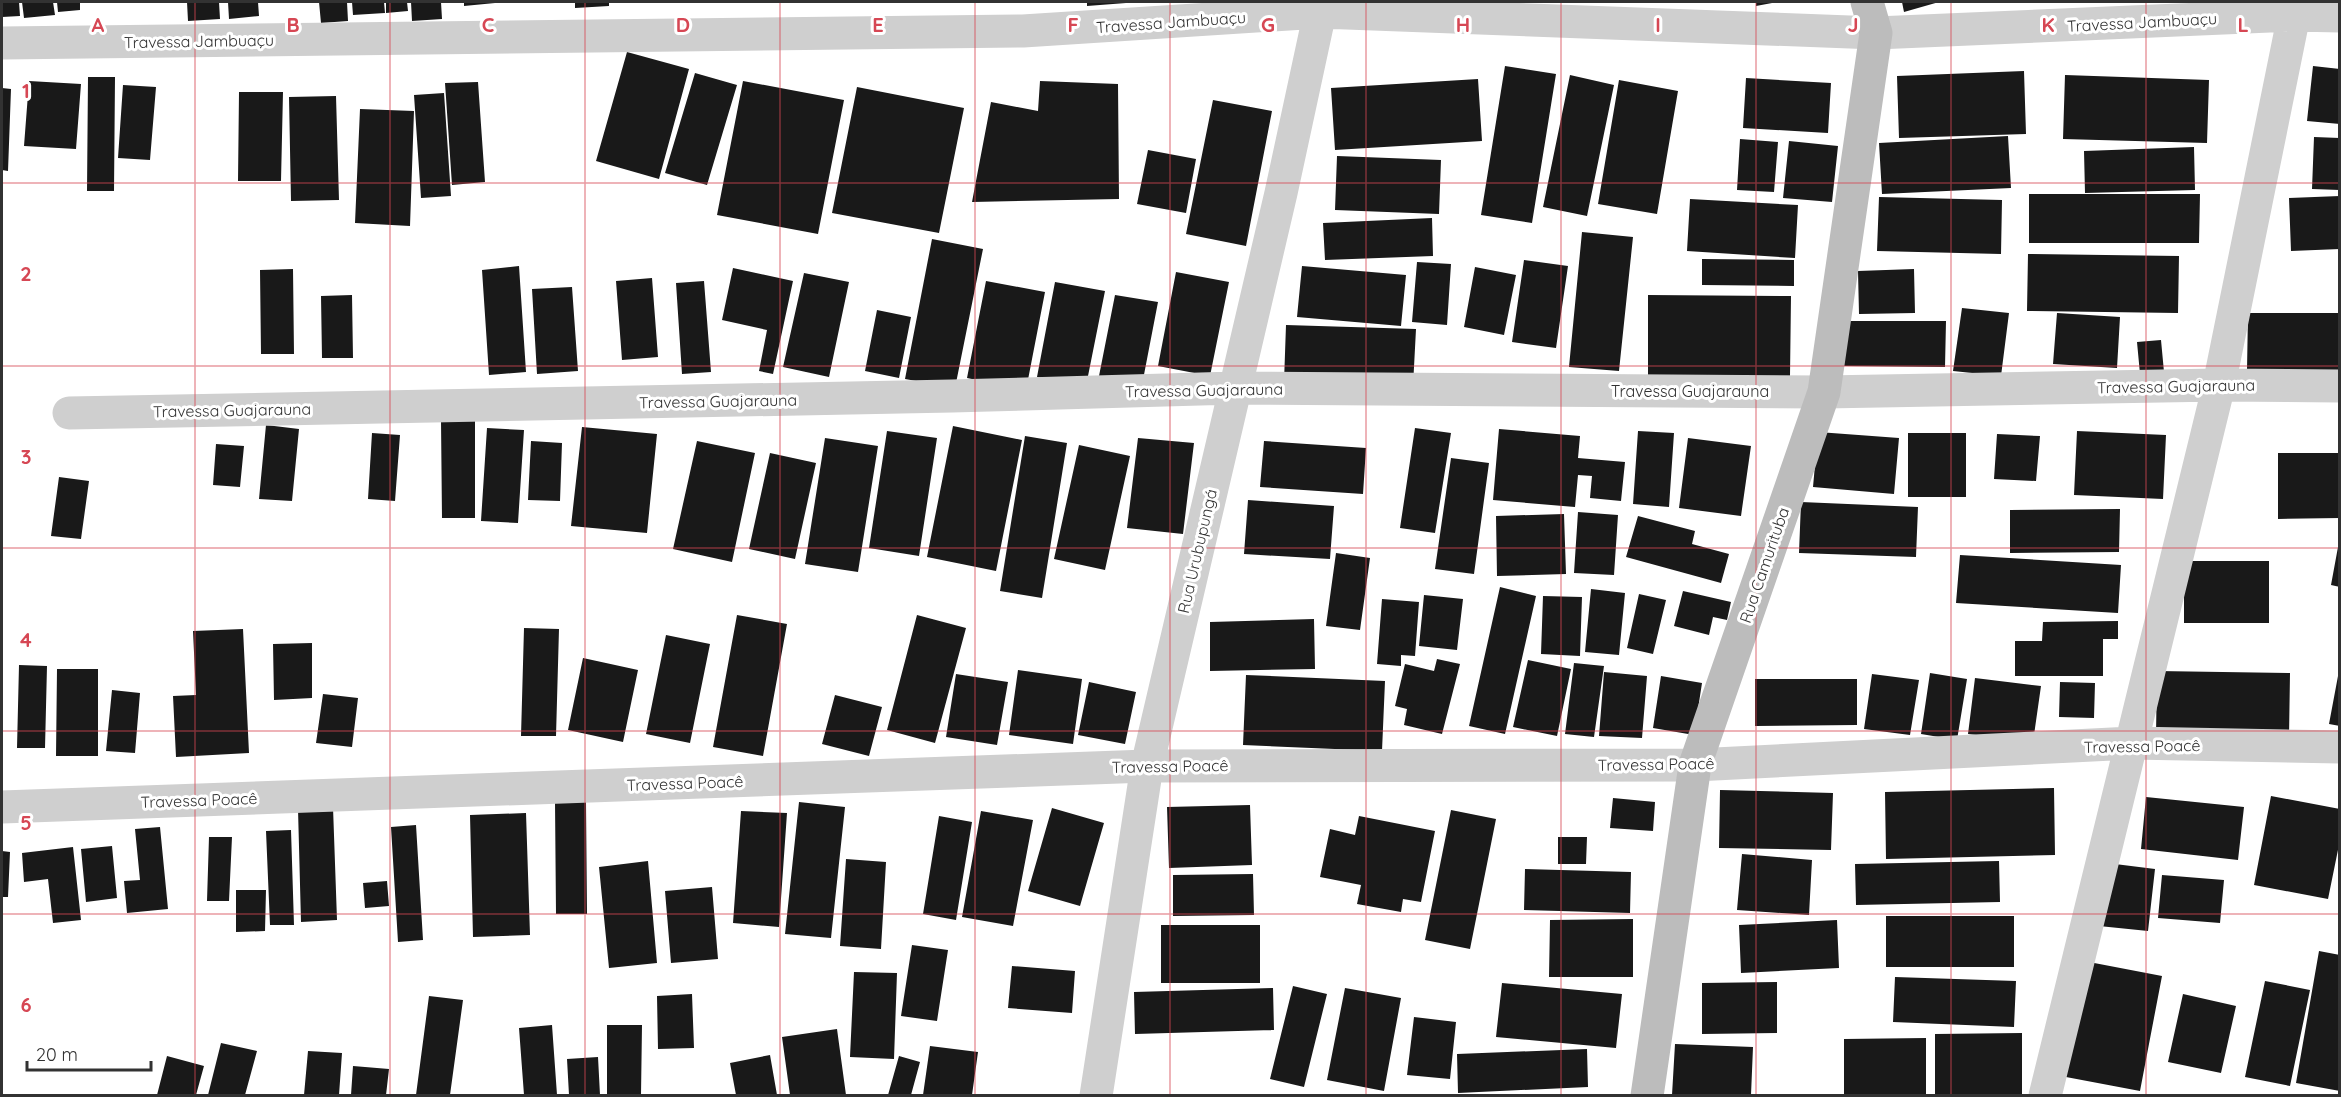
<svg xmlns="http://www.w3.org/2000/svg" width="2341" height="1097" font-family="Quicksand,sans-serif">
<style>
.building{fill:#191919}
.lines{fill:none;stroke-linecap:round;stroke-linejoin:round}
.street{stroke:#cfcfcf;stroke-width:33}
.secondary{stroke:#bcbcbc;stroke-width:33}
.grid{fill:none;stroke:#d64754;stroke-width:1.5;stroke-opacity:0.55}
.labels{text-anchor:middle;stroke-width:6;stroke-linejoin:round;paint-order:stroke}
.street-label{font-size:16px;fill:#323232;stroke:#fff}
.grid-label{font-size:20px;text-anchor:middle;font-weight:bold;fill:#d64754;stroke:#fff;stroke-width:6;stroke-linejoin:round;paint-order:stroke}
</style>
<rect width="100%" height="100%" fill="#fff"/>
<!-- building -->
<path class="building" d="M2,2h17l1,14 -18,1z
M22,2h31l2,13 -31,3z
M57,2h23v8l-22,2z
M187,2h32l1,17 -32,2z
M228,2h30l1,14 -30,3z
M319,2h28l1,19 -27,2z
M352,2h32l1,11 -32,2z
M386,2h21l1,9 -22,2z
M411,2h30l1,17 -30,2z
M464,2h31v1l-31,3z
M575,2h34v4l-34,2z
M1087,2h39v1l-39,3z
M1756,2h16v1l-16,3z
M1902,2h37l-35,10z
M627,52l62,17 -30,110 -63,-18z
M1505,66l51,8 -24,149 -51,-8z
M2313,66l27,3v55l-33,-3z
M2024,71l2,63 -127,4 -2,-62z
M695,73l42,12 -30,100 -42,-12z
M1570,75l44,10 -27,131 -44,-9z
M2065,75l144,5 -2,63 -144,-4z
M88,77h27l-1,114h-27z
M1746,78l85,5 -3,50 -85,-5z
M1478,79l4,62 -147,9 -4,-62z
M1619,80l59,11 -21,123 -59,-10z
M29,81l52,3 -5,65 -52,-3z
M743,81l101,19 -26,134 -101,-19z
M1040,81l78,3 1,115 -147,3 19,-100 47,9z
M478,82l7,100 -33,3 -7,-102z
M123,85l33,2 -6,73 -32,-2z
M857,87l107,21 -25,125 -107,-20z
M2,88l9,1 -3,82 -6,-1z
M239,92h44l-2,89h-43z
M444,93l7,103 -30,2 -7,-103z
M336,96l3,104 -48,1 -2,-104z
M1213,100l59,11 -26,135 -60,-12z
M360,109l54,2 -4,115 -55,-3z
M2008,136l3,52 -129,6 -3,-51z
M2314,137l26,1v52l-28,-1z
M1740,139l38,3 -4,50 -37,-2z
M1789,141l49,5 -6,56 -49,-4z
M2194,147l1,43 -110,3 -1,-42z
M1148,150l48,9 -10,54 -49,-9z
M1337,156l104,4 -2,54 -104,-4z
M2029,194h171l-1,49h-170z
M2340,196v53l-49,2 -2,-53z
M1879,197l123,3 -1,54 -124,-3z
M1690,199l108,6 -3,53 -108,-7z
M1432,218l1,38 -108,4 -2,-37z
M1582,232l51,5 -14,134 -50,-4z
M932,239l51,10 -28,139 -50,-9z
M2028,254l151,2 -1,57 -151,-2z
M1702,259l92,1v26l-92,-1z
M1524,260l44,6 -12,82 -44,-6z
M1417,262l34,2 -4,61 -35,-3z
M519,266l7,106 -37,3 -7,-105z
M1302,266l104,9 -5,51 -104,-9z
M1475,267l41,8 -12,60 -40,-8z
M733,268l60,13 -20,93 -14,-3 8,-41 -45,-10z
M293,269l1,85h-33l-1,-84z
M1914,269l1,44 -56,1 -1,-43z
M1176,272l53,10 -19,94 -52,-10z
M804,273l45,9 -20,95 -46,-10z
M652,278l6,79 -36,3 -6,-79z
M704,281l7,91 -29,2 -6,-91z
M986,281l59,11 -19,98 -59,-12z
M1055,282l50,9 -19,95 -49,-9z
M572,287l6,84 -41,3 -5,-85z
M352,295l1,63h-31l-1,-62z
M1115,295l43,7 -16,83 -43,-9z
M1648,295l143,1 -1,80h-142z
M1962,308l47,5 -8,63 -48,-5z
M877,310l34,7 -12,61 -34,-7z
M2057,313l63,4 -3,51 -64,-4z
M2248,313h92v57h-93z
M1843,321h103l-1,46 -103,-1z
M1286,325l130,4 -3,57 -129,-4z
M2161,340l3,32 -24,2 -3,-32z
M475,419v99h-33l-1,-98z
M266,425l33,4 -7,72 -33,-2z
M953,426l69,14 -26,131 -69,-14z
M582,427l75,7 -10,99 -76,-7z
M487,428l37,2 -6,93 -37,-2z
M1415,428l36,5 -16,100 -35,-5z
M1499,429l81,7 -2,22 47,4 -4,39 -31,-3 2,-22 -14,-1 -3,32 -82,-7z
M887,431l50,7 -18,118 -50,-8z
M1638,431l36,2 -5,74 -36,-3z
M2077,431l89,4 -3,64 -89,-4z
M1818,432l81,6 -5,56 -81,-7z
M372,433l28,2 -5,66 -27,-2z
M1908,433h58v64h-58z
M1997,434l43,2 -4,45 -42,-2z
M1025,436l42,7 -25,155 -42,-7z
M825,438l53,8 -20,126 -53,-8z
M1138,438l56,5 -11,91 -56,-6z
M1688,438l63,8 -10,70 -62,-8z
M531,441l31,2 -2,58 -32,-1z
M697,441l58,12 -23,109 -59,-13z
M1264,441l102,7 -3,46 -103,-7z
M216,444l28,2 -4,41 -27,-2z
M1079,445l51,11 -25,114 -51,-11z
M770,453l46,10 -21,96 -46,-10z
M2278,453h62v65l-62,1z
M1451,458l38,5 -15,111 -39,-5z
M59,477l30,4 -8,58 -30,-3z
M1248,500l86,6 -4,53 -86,-5z
M1801,502l117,5 -2,50 -117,-4z
M2120,509l-1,43 -109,1v-43z
M1578,512l40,3 -4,60 -40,-2z
M1564,514l2,60 -69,2 -1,-60z
M1638,516l57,15 -3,13 37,10 -8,29 -95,-26z
M2338,547h2v40l-9,-2z
M1336,553l34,5 -10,72 -34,-4z
M1960,555l161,10 -3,48 -162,-10z
M2184,561h85v62h-85z
M1500,587l36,9 -31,138 -36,-8z
M1591,589l34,4 -6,62 -34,-3z
M1683,591l48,11 -4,18 -14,-3 -4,18 -35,-9z
M1639,594l27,6 -13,54 -26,-6z
M1424,595l39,4 -6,51 -38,-4z
M1543,596l39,1 -2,59 -39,-2z
M1382,599l37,3 -4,54 -14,-1v11l-24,-2z
M737,615l50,9 -24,132 -50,-9z
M917,615l49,13 -31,115 -48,-13z
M1314,619l1,50 -105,2v-49z
M2118,621v18h-15v37h-88v-35h27l1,-19z
M524,628l35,1 -3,107h-35z
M243,629l6,124 -73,4 -3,-61 23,-1 -3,-64z
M666,635l44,9 -20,99 -44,-9z
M312,643v55l-38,2 -1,-56z
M583,658l55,12 -15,72 -55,-12z
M1437,659l23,5 -18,70 -38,-9 3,-16 -12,-3 10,-42 29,7z
M1528,660l43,9 -14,67 -44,-9z
M1574,663l30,3 -10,71 -29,-3z
M19,665l28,1 -2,82h-28z
M57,669h41v87h-42z
M1018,670l64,9 -9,65 -64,-9z
M2157,671l133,2 -1,64 -133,-2z
M1604,672l43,4 -5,62 -43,-2z
M1930,673l37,6 -10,61 -36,-6z
M956,674l52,8 -11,63 -51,-8z
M1872,674l47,6 -9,55 -46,-6z
M1246,675l139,6 -3,70 -139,-6z
M1661,676l41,7 -8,52 -41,-7z
M2338,676h2v50l-11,-2z
M1975,678l66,8 -8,56 -65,-8z
M1755,679h102v46l-102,1z
M1089,682l47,10 -11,52 -47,-9z
M2060,682l35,1 -1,35 -35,-1z
M112,690l28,3 -5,60 -29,-2z
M323,694l35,4 -6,49 -36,-4z
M835,695l47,12 -13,49 -47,-12z
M2054,788l1,67 -169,4 -1,-67z
M1720,790l113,3 -2,57 -112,-2z
M2271,796l69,13v31l-12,59 -74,-14z
M2146,797l98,10 -6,53 -97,-11z
M1613,798l42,4 -2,29 -43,-3z
M555,802h31l1,112h-31z
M799,802l46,5 -14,131 -46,-4z
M1250,805l2,60 -83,3 -2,-61z
M333,807l4,113 -36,2 -3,-113z
M1052,808l52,15 -24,83 -52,-15z
M1451,810l45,9 -26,130 -45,-9z
M741,811l46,2 -8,114 -46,-4z
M981,811l52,9 -20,106 -51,-9z
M526,813l4,122 -57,2 -3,-122z
M939,816l33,6 -16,98 -33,-6z
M1359,816l76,15 -14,71 -18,-3 -2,13 -44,-8 4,-19 -41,-8 10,-48 25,6z
M416,825l7,115 -25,2 -7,-115z
M160,827l8,82 -41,4 -3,-32 16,-1 -5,-51z
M291,830l3,95h-24l-4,-94z
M209,837h23l-3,64h-22z
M1558,837h29l-1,27h-28z
M112,846l5,52 -31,4 -5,-53z
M73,847l8,73 -28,3 -5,-44 -24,3 -2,-29z
M2,851l8,1 -2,45h-6z
M1742,854l70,6 -3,55 -72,-5z
M846,859l40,3 -5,87 -41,-3z
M648,861l9,102 -48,5 -10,-101z
M1999,861l1,41 -144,3 -1,-41z
M2107,863l48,6 -7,62 -49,-5z
M1525,869l106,3 -1,41 -106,-3z
M1253,874l1,41 -81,1v-41z
M2162,875l62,5 -4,43 -62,-5z
M387,881l2,25 -24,2 -2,-25z
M712,887l6,72 -47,4 -6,-72z
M236,890h30l-1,41 -29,1z
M1886,916h128v51h-128z
M1633,919v58h-84l1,-57z
M1837,920l2,48 -98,5 -2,-48z
M1161,925h99v58h-99z
M912,945l36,5 -11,71 -36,-5z
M2319,951l21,4v136l-44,-8z
M2089,962l73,14 -22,115 -74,-14z
M1012,966l63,5 -3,42 -64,-5z
M854,972l43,1 -3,86 -44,-2z
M1895,977l121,4 -2,46 -121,-5z
M2265,981l45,9 -20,96 -45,-9z
M1777,982v51l-75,1v-51z
M1502,983l120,11 -6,54 -120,-11z
M1293,986l34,8 -23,93 -34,-8z
M1273,988l1,42 -139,4 -1,-42z
M1345,988l56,10 -17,93 -57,-11z
M692,994l2,54 -36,1 -1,-53z
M2183,994l53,12 -15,67 -53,-11z
M429,996l34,4 -13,95h-34z
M1414,1017l42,5 -6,57 -43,-4z
M552,1025l5,70h-33l-5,-67z
M607,1025h35l-1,70h-34z
M837,1029l9,66h-56l-8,-58z
M2022,1033v62h-87v-61z
M1926,1038v57h-82v-56z
M221,1043l36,8 -12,44h-37z
M1675,1044l78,3 -2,48h-79z
M930,1046l48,6 -6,43h-49z
M1587,1049l1,38 -130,6 -1,-39z
M308,1051l34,2 -3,42h-35z
M770,1055l7,40h-41l-6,-32z
M167,1056l37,10 -8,29h-39z
M899,1056l21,6 -9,33h-23z
M598,1057l2,38h-31l-2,-36z
M353,1066l36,3 -3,26h-35z"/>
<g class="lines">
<!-- street -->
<path class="street" d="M2,43l1021,-12 297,-19 556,21 418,-18 46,1
M69,413l883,-17 283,-8 589,4 395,-7 121,1
M2,807l1145,-41 548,-1 437,-22 208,4
M1096,1096l51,-330 134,-573 39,-181 -1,-10
M2045,1096l174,-711 75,-370 1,-13"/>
<!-- secondary -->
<path class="secondary" d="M1647,1096l48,-331 129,-373 52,-359 -9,-31"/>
</g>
<!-- grid -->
<path class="grid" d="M195,2v1094M390,2v1094M585,2v1094M780,2v1094M975,2v1094M1170,2v1094M1366,2v1094M1561,2v1094M1756,2v1094M1951,2v1094M2146,2v1094M2,183h2338M2,366h2338M2,548h2338M2,731h2338M2,914h2338"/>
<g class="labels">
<!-- street labels -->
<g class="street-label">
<text transform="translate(1171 22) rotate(-4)" y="6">Travessa Jambuaçu</text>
<text transform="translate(2142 22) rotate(-3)" y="6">Travessa Jambuaçu</text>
<text transform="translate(199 41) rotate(-1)" y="6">Travessa Jambuaçu</text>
<text transform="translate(2176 386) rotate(-1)" y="6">Travessa Guajarauna</text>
<text transform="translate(1204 390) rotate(-1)" y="6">Travessa Guajarauna</text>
<text x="1690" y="397">Travessa Guajarauna</text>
<text transform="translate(718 401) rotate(-1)" y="6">Travessa Guajarauna</text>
<text transform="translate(232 410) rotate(-1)" y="6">Travessa Guajarauna</text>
<text transform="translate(1197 551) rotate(-77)" y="6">Rua Urubupungá</text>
<text transform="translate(1764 565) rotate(-71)" y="6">Rua Camurituba</text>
<text transform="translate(2142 746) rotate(-1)" y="6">Travessa Poacê</text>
<text transform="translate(1656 764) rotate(-1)" y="6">Travessa Poacê</text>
<text transform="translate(1170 766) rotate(-1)" y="6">Travessa Poacê</text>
<text transform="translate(685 783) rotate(-2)" y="6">Travessa Poacê</text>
<text transform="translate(199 800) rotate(-2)" y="6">Travessa Poacê</text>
</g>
</g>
<g class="grid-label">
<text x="98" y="32">A</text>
<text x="293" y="32">B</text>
<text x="488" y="32">C</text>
<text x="683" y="32">D</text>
<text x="878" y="32">E</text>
<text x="1073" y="32">F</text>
<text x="1268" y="32">G</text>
<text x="1463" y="32">H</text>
<text x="1658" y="32">I</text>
<text x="1853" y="32">J</text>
<text x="2048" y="32">K</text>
<text x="2243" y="32">L</text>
<text x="26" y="98">1</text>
<text x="26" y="281">2</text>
<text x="26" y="464">3</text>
<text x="26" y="647">4</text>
<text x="26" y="830">5</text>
<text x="26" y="1012">6</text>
</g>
<!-- border -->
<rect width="2341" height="1097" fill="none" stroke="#323232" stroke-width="6"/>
<!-- scale -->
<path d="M27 1061v9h124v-9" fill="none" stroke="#323232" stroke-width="3"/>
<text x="36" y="1061" font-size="18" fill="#323232" stroke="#ffffff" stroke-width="4.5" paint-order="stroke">20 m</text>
</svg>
